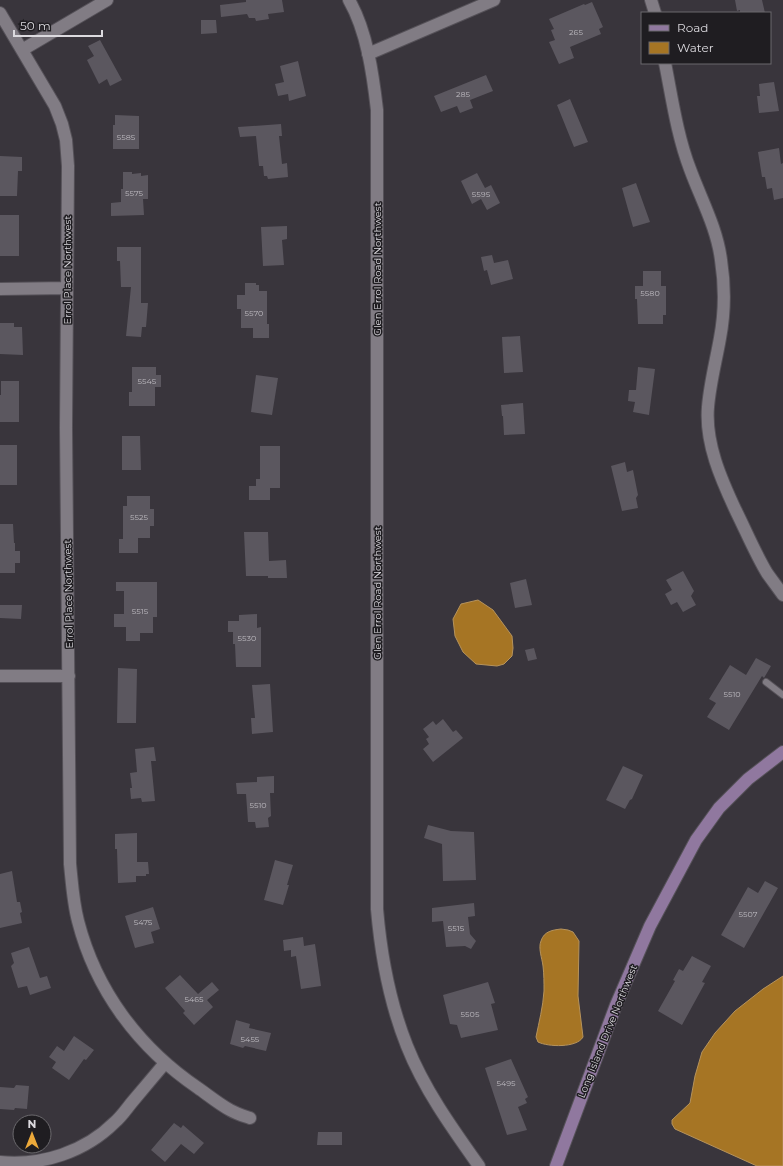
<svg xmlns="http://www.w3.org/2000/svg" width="783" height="1166" font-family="Montserrat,sans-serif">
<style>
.water{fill:#a67524;stroke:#b6935c}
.building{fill:#5b575f}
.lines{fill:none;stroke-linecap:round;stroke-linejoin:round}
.lane-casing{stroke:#555158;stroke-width:8}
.street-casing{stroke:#555158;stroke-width:14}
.secondary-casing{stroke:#555158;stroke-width:14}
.lane{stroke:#817c84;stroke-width:6}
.street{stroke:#817c84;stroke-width:12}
.secondary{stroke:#90789f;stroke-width:12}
.labels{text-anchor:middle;stroke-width:3;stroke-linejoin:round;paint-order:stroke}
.number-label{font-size:8px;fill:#bcb9bf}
.street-label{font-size:10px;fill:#dcdadf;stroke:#1f1d21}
</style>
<rect width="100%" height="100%" fill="#39353c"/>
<!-- water -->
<path class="water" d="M478,600l15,10 19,26 1,12 -1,8 -8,8 -7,2 -21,-2 -13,-12 -8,-16 -2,-17 8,-15z
M561,929l7,1 5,2 6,9 -1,55 5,41c-6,11 -35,10 -45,5l-2,-5c3,-15 7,-30 8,-46 0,-8 0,-17 -1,-25 -1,-8 -5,-18 -2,-25 3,-10 12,-11 20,-12z
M783,976v190h-26l-82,-37 -3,-5v-4l18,-17 5,-27 7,-24 13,-19 20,-22 28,-22z"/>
<!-- building -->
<path class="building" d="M246,0h36l2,12 -16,2 1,5 -13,2 -1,-3h-6l-2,-4 -26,3 -1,-12 26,-3z
M735,0h27l3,13h-25v-3l-3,1z
M592,2l11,25 -4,2 2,5 -31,13 4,11 -15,6 -10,-22 6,-2 -4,-10 3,-1 -5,-10 35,-15 1,1z
M201,20h15l1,13 -16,1z
M100,40l22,40 -12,6 -3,-7 -8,5 -12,-24 7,-4 -6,-10z
M298,61l8,35 -17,5 -1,-7 -10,2 -3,-12 9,-2 -4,-16z
M486,75l7,16 -23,9 3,8 -13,5 -3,-7 -16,6 -7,-16z
M774,82l5,29 -20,2 -2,-17h3l-1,-12z
M570,99l18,43 -14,5 -17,-42z
M115,115l24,1v33h-26v-24h2z
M281,124l1,12h-3l3,28 5,-1 1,14 -20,2 -1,-3h-3l-1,-10h-4l-3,-30 -16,1 -2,-10z
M779,148l2,16 2,-1v35l-9,2 -2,-12 -5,1 -2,-12h-3l-4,-25z
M0,156l22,1v14h-4l-1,25h-17z
M123,172h9v2l9,-1v3l7,-1v24h-5l1,16 -33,1v-13l10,-1v-13h2z
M477,173l8,15 6,-3 9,18 -13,7 -6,-11 -9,5 -11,-23z
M636,183l14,39 -17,5 -11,-39z
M0,215h19v41h-19z
M287,226v13l-5,1 2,25 -21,1 -2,-39z
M117,247h24v56h7l-2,24h-4l-1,10 -15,-1 5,-49h-10l-1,-26h-3z
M492,255l2,8 14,-3 5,19 -22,6 -4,-15 -3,1 -3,-14z
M643,271h18v15h5v29h-3v9h-25l-1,-25h-2v-13h8z
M245,283h11v2h3v6h8v33h2v14h-16v-10h-12v-19h-4v-14h8z
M0,323h14v4h8l1,28 -23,-1z
M520,336l3,36 -19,1 -2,-36z
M132,367h24v8h5v12h-6v19h-26v-14h3z
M638,367l17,2 -6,46 -16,-3 2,-10 -7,-1 1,-11h7z
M256,375l22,3 -6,37 -21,-3z
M1,381h18v41h-19v-27h1z
M523,403l2,31 -21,1 -1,-19h-1l-1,-11z
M122,436h18l1,34h-19z
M0,445h17v40h-17z
M260,446h20v42h-10v12h-21v-14h7v-7h4z
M625,462l2,10 6,-2 5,25 -2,3 2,10 -16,3 -11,-45z
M127,496h23v13h4v17h-4v12h-12v15h-19v-14h4v-33h4z
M0,524h13l1,19h1v8h5v12h-5v10h-15z
M244,532h24l1,29 17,-1 1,18h-19v-2h-22z
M683,571l11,20 -3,5 5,9 -13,7 -6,-10 -6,3 -6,-11 7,-4 -6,-10z
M526,579l6,26 -17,3 -5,-25z
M116,582h41v35h-4v16h-13v8h-14v-14h-12v-13h10v-23h-8z
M0,605h22l-1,14 -21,-1z
M257,614v14l4,-1v40h-25l-1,-23h-2v-12h-5v-11h11v-6z
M534,648l3,11 -9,2 -3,-11z
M756,658l15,8 -7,12 -2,-2 -33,54 -22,-13 9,-14 -7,-4 21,-34 16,10z
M118,668l19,1 -1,54h-19z
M270,684l3,48 -21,2 -1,-16h4l-3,-33z
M443,719l10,13 3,-2 7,8 -30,24 -10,-13 6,-5 -3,-5 3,-2 -6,-8 10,-8 3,4z
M154,747l2,14h-5l4,40 -13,1 -1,-4 -10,1 -1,-11h2l-2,-15 7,-1 -2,-23z
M623,766l20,9 -11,24 -2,1 -5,9 -19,-9z
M274,776v17h-4l1,23 -3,2 1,9 -13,1 -1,-6h-7l-2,-28h-9l-1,-11 21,-1v-5z
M428,825l23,6 23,1 2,48 -33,1 -1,-37 -18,-6z
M137,833v29h11l1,12h-3v2h-10v6l-18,1 -1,-34h-2v-15z
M275,860l18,5 -6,20h2l-6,20 -19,-5z
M12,871l5,31h3l2,10 -2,1 2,10 -22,5v-54z
M765,881l13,7 -34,60 -23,-13 27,-48 10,6z
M474,903l1,13 -7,1 2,17 6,7 -5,8 -6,-3 -19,1 -3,-26 -11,1v-14z
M153,907l7,22 -9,3 3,11 -19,5 -10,-32z
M303,937l1,9 11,-2 6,42 -20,3 -5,-33 -5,1v-7l-7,1 -1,-11z
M29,947l11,31 7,-2 4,12 -21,7 -3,-9 -9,2 -7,-22 3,-3 -3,-10z
M692,956l19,10 -9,16 3,1 -23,42 -24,-14 17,-30 -2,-1 6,-11 4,2z
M180,975l18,19 14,-12 7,8 -12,10 6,7 -19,18 -11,-12 2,-2 -20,-23z
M488,982l7,21 -4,1 7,26 -37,8 -4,-13 -7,-1 -7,-29z
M236,1020l14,4 -1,4 22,5 -5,18 -21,-5 -2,2 -13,-4z
M74,1036l20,14 -8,10 -2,-1 -15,21 -17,-12 4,-6 -7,-5 8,-11 7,5z
M511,1059l17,38 -3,2 2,4 -9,4 9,23 -20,5 -22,-67z
M16,1085l13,1 -2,23 -12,-1 -1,2 -14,-1v-22l14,1z
M174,1123l7,5 2,-3 21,18 -10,11 -13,-10 -16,18 -14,-12z
M318,1132h24v13h-25z"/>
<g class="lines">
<defs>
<path id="lane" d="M766,682l17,13"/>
<path id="street" d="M349,0c18,31 24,75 28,110v799c4,47 12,92 30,137 17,43 45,82 72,120
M651,0l4,13
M0,13l55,93 7,18 4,16 2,26 -2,262 4,436c2,19 3,38 8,57 18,70 61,127 120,167 10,7 21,16 32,22 7,4 14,6 20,8
M22,50l85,-50
M368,54l126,-54
M665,63c7,35 12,72 25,106 11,30 27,59 31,91 4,26 4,52 -1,78 -4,23 -10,45 -12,69 -3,36 13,72 28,104 10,20 19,42 31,62 5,7 11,15 16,22
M0,289l67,-1
M0,676h69
M0,1162c42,4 85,-10 115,-40 7,-6 12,-14 18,-21 11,-13 21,-25 32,-38"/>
<path id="secondary" d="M556,1166l60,-161 34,-79 46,-86 23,-32 29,-29 35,-27"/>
</defs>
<!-- lane casing -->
<use href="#lane" class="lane-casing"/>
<!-- street casing -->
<use href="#street" class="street-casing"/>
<!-- secondary casing -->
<use href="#secondary" class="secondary-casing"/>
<!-- lane -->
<use href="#lane" class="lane"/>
<!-- street -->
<use href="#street" class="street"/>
<!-- secondary -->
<use href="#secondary" class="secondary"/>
</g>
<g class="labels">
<!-- number labels -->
<g class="number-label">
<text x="576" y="35">265</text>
<text x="463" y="97">285</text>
<text x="126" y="140">5585</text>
<text x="134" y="196">5575</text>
<text x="481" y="197">5595</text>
<text x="650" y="296">5580</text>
<text x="254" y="316">5570</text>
<text x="147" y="384">5545</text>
<text x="139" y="520">5525</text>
<text x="140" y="614">5515</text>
<text x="247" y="641">5530</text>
<text x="732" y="697">5510</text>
<text x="258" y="808">5510</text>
<text x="748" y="917">5507</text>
<text x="143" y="925">5475</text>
<text x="456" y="931">5515</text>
<text x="194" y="1002">5465</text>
<text x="470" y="1017">5505</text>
<text x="250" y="1042">5455</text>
<text x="506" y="1086">5495</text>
</g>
<!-- street labels -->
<g class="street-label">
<text transform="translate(377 269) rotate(-90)" y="4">Glen Errol Road Northwest</text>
<text transform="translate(67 270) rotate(-90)" y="4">Errol Place Northwest</text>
<text transform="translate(377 593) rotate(-90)" y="4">Glen Errol Road Northwest</text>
<text transform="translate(68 594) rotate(-91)" y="4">Errol Place Northwest</text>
<text transform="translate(607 1031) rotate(-68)" y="4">Long Island Drive Northwest</text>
</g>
</g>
<!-- legend -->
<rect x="641" y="12" width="130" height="52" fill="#1f1d21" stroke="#6b696d"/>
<rect x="649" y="25" width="20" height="6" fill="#90789f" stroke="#6b696d"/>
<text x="677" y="32" font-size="12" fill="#dcdadf">Road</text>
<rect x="649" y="42" width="20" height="12" fill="#a67524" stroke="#6b696d"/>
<text x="677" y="52" font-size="12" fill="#dcdadf">Water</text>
<!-- north arrow -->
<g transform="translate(32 1134)"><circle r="19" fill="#1f1d21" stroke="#6b696d"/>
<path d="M0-3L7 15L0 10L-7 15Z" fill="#eca93a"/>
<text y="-6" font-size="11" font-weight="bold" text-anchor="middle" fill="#dcdadf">N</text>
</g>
<!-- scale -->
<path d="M14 30v6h88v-6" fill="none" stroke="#dcdadf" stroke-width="2"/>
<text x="20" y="30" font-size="12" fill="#dcdadf" stroke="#1f1d21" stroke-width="3" paint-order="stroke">50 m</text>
</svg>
